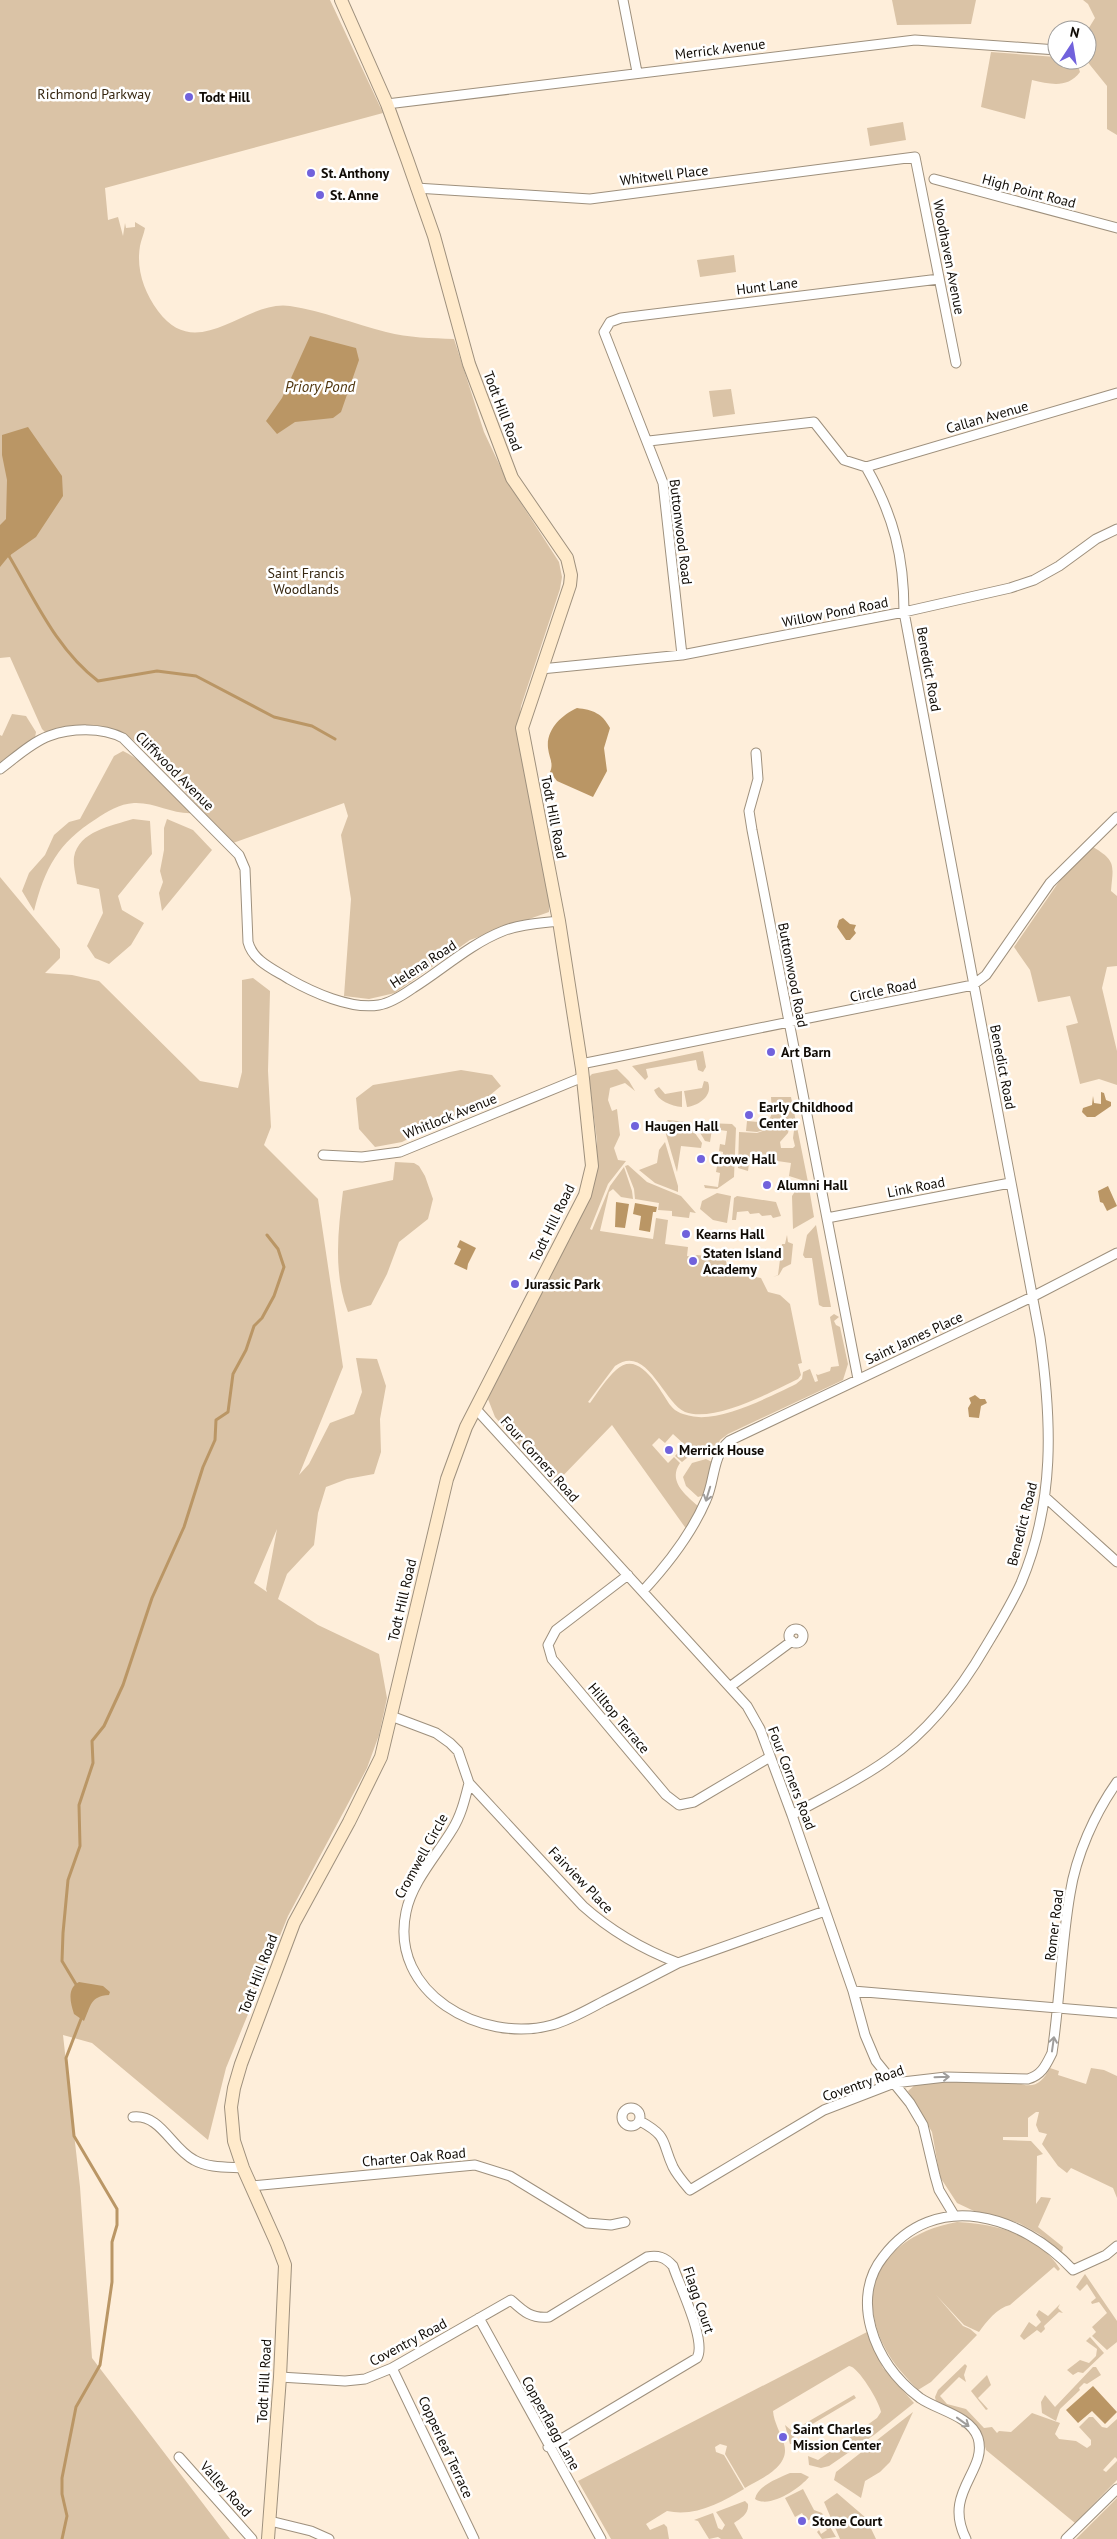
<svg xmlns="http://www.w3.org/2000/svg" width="1117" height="2539" font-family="'PT Sans',sans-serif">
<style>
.green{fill:#dac3a6;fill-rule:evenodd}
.water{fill:#ba9665}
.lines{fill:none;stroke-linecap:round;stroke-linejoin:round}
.stream{stroke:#ba9665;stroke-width:3}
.street-casing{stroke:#9e907d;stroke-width:11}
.secondary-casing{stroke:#9e907d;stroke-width:14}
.street{stroke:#fff;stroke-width:9}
.secondary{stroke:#ffeacb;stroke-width:12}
.oneway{stroke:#9f9d9b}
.poi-dot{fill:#7162dc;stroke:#fff;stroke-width:2}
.labels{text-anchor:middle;stroke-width:5;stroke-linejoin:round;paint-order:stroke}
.street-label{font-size:14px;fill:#100b05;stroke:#fff}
.park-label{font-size:14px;fill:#36260f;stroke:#fff}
.poi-label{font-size:14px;font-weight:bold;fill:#100b05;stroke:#fff;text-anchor:start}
.water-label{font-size:15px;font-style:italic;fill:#50360e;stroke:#fff}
</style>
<rect width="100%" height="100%" fill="#feeeda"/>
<!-- green -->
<path class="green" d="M0,0h330l53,113 -278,75 3,32 10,-3 5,19 2,-13 1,5 9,-1v-5l10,6c-1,6 -4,12 -5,18 -4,23 4,46 18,65 40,54 87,-12 132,-5 33,5 64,18 96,26 23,6 45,6 68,7l30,93 24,51 51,79 3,15 -2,12 -39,117 -4,28 32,168v10l-79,28 -75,53 -26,6 -25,-3 7,-97 -10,-64 7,-19 -4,-13 -111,40c-30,-25 -86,-105 -119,-113 -22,-6 -46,5 -69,2l-3,-3 -32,-72 -10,1z
M892,0h84l-5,24 -74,1z
M1083,0h34v135l-10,-6v-43l-21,-26 1,-29 8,-13 -7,-14z
M991,52l65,5 1,3 20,3 3,9c-13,17 -30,12 -48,8l-7,39 -44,-12z
M903,122l3,18 -36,6 -3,-18z
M734,255l2,17 -36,5 -3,-17z
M731,389l4,25 -22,3 -4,-26z
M12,714l14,2 10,16 -1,6 -35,24v-27l2,1z
M123,751c28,14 49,40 71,62 -20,2 -39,-11 -60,-10 -15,1 -26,8 -38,16 -38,24 -51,49 -62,92l-12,-20 7,-18 16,-18 9,-20 15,-13 11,-3 34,-63z
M133,819l17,2 2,33 -34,42 4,14 22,13 -13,22 -22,19 -14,-6 -8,-12 16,-33 -4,-24 -22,-5c-1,-8 -4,-19 -3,-27 5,-26 37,-31 59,-38z
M167,819l26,11 19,20 -50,61 -3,-18 4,-11 -3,-11 4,-21v-22z
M1093,847c24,14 20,19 18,44l6,5v70l-10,1 -5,21 15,63v34l-18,-6 -19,5 -14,-58 12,-3 -8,-27 -32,6 -8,-32 -16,-23 51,-74z
M0,877l60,72v9l-15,15 27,2 27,6 101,100 38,7 4,-16v-92l11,-2 17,13 -2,80 3,56 -7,18 54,54 25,168 -44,108 10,-11 21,-41 24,-9 8,-22 -6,-34 21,1 9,27 -6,33 1,33 -7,22 -27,5 -21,8 -8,26 -4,32 -27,29 -9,25 40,26 61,29 8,44 -8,37 -12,33 -79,148 -62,152 -18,72 -116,-97 -29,-8 17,152 12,171 138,181h-230zM277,1529l-11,60 1,3 -13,-9z
M703,1051l3,16 -3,5 -5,-2 -2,-10 -50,9 2,8 -3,3 -13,-14z
M617,1069l12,12 6,10 -10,-8 -15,5 -2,12 4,11 5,-2 3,26 -6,13 4,12 8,1 -18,23 -18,45 2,1 18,-44 14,-19 8,24 1,8 -12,-2 -8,-8 -4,3 -9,39 53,8 3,-21 12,2 -3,24 23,3 -1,9 6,1 4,-2 28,3 4,14 32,6 7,14 12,3 10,9 12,59 -4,1 3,11 -3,4c-27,13 -84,44 -113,33 -22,-10 -38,-69 -70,-46l-27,36 2,1c8,-11 16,-24 26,-33 24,-23 45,23 55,36 4,6 14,9 20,10 28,7 80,-20 105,-32l6,-5 1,-7 7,-3 5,13 3,-1 -2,-7 2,1 12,-4 1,-4 8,-1 -9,-49 4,-3 5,3 -5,4 2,4 4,2 8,37 -5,16 -115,54 -8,6 -6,14 -21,-1 -11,9 -7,-6 10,-11 -12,-11 -8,9 -6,-5 -7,7 16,18 6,-6 6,6c-13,19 7,33 19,44l-12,23 -75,-105 -58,60 -59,-68 -7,-18 109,-237v-21l-8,-64 3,-3z
M461,1070l31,5 9,11 -18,15 -81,41 -27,5 -16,-18 -3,-31 17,-13z
M704,1081l4,1c5,13 -8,23 -21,25l-3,-16 18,-3z
M659,1087l6,7 17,-3v16c-11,-1 -24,-6 -28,-17z
M771,1097h20l17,85 -19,-6 2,-13 -41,-6 -2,14 -10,-3 1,-36 18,1 11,-4 -11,3 -11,-1 1,-10 21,2 4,-10zM791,1118l4,5 -2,15 2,8 -2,2h-12l-1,-6 8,-9z
M668,1120l19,2 15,21 -1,5 -20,-2 -4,26 -14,-48z
M707,1123l25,1 4,4 -2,49 -17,12 -12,-1 -1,-3 14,2 2,-14 -4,-1 1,-6h5l1,-14 -4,-1 1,-7 5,1 2,-14 -15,-2 -2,13 -5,-1 -6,-10z
M665,1142l13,44v6l-23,-9 -16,-13 18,-7 2,-13z
M395,1162l19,1 5,3 6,10 8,23 -5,20 -29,23 -12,32 -16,31 -23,7c-15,-39 -10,-81 -5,-121l50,-11z
M628,1165l19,17 34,14 15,17 -6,-1 -1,6 -17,-2v-5l-14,-1 1,-7 -24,-4 -1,-10 -9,-23z
M798,1187l11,1 5,29 -21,12 -1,-33z
M717,1193l14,3 -4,27 -14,-3 -13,-11 2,-8z
M737,1196l39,6 5,14 -8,2 -2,-3 -9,1 -3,-3 -9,1 -2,-3 -11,1 -1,8h-4l2,-22z
M816,1225l13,71 2,11h-8l-4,-2 -7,-47h-7l-2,-3 4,-20z
M787,1235l1,7 5,2 -2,20 -8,4 -4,7 -6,2 5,-2 4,-31h3z
M706,1459l6,3 -8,33 -6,2 -12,-11 -3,-9 9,-14z
M1050,2068l9,3 -1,4 28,9 5,-16 13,2 13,6v122l-4,-10 -42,-20 -4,5 -9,-7 -16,-22 5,-10 -8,-2 -3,-7 3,-13h-3l-8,6v19h-25v3l28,1 12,13 -6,2 -1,48 5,-7 10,1 -13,29 25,20 -1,5 -23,-18 -20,-11 -45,-12 -17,-8 -17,-26 -8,-45 -24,-41 7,-6 10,-3h91c17,8 26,1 34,-14z
M957,2222c39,2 81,12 103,47l-2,2 -4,-4 -44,38c-13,3 -23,16 -31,27l-15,-7 -28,-30 27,31 7,3 7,6 -46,47 -13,8c-12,-13 -25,-26 -33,-42 -34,-66 6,-114 72,-126z
M1085,2274l32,47v21l-10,8 -15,-14 4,-4 -4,-5 15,-14 -8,-11 -7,2 -1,-2 5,-4 -9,-14 -7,7 -4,-4z
M1060,2304l-2,4 5,5 -4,-1 -15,14 1,3 -4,4 -4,-3 -13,10 -4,-4 9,-14 7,5 5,-5 -5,-7 3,-5 9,6z
M867,2332l16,36 31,35 -40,32 -45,31 -8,2 -12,-3 -1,-9 10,4 59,-42 4,-6c-1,-9 -23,-46 -32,-46l-76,45c1,12 8,22 11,33 7,23 -24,35 -39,44l-20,-34 2,-8 -7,-2 -5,3 1,5 8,3 20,34c-23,14 -49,28 -77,22l-21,13 4,6 14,-6 3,3 2,12h-58l-33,-58z
M1090,2337l14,16 -21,20 -5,-1 -5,3 -6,-5 13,-10 9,3 7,-7 1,-7 -11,-8z
M965,2364l2,2 -3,9 2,7 -7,-5 -19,19 7,8 19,5 18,19 8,-1 5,6 2,-2 12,1 21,-19 28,10 -5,11 4,5 17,2 11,7 4,-3v-5l-12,-13 10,-10h4l9,10 5,1 10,-9v40l-2,-2 -12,13 3,2 11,-11v19l-42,43 -89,-73 -4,-14 -46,-34 -1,-5 3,-7z
M1093,2367h3l5,8 -14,9 -3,-1 -5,5 1,2 -20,19 -4,12 -14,-8 -1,-11 4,-7 10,12z
M987,2375l4,10 -13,13 10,11 -2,1 -15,-19z
M854,2395l2,3 -62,37 1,9h-5l-5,-19 7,6z
M913,2412l-23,50 -10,10 -15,9 -4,17 -27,-18 2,-8z
M790,2473h11l8,4c-9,11 -39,32 -54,22 3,-14 24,-21 35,-26z
M803,2489l11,21 8,3 14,24 -14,2 -5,-7 2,-2 2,4 6,-4 -9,-15 -11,6 -5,-8 -7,4 -10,-19z
M837,2493l29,25 10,21h-36l-16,-37z
M1117,2498v41h-41z
M745,2501l3,3c1,10 -7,14 -14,19l9,16h-22l-3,-2 -9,2 -11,-18 -4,-1 19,-7 5,15 4,2 3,-5 -9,-13z"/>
<!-- water -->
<path class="water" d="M310,336l46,12 3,12 -18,52 -8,6 -38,4 -18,12 -11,-13 16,-23z
M28,427l34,49 1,20 -27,41 -27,19 -9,11v-42l6,-6 1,-39 -5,-25v-20z
M577,708c16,2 25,5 33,20l-6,20 3,23 -14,26 -36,-16 -7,-9c4,-9 -1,-14 -2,-24 -2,-19 14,-33 29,-40z
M843,918l7,6 6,1 -2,5 2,3 -6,7h-4l-9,-13 2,-7z
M1101,1092l3,1 2,7 5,2v4l-16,11h-8l-5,-5 1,-4 9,-3 1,-9 1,7 7,1z
M1108,1186l9,20 -10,5 -4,-8 -3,-1 -2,-11z
M616,1202l13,2 -4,24 -10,-1z
M635,1203l22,4 -1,5h-3l-3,20 -11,-2 2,-14 -8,-2z
M460,1240l16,8 -8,16 -1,6 -13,-6 7,-15 -4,-2z
M975,1395l5,4h5l2,4 -6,3 -2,12 -10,-1 -1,-9 3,-5 -2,-5z
M79,1982l24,4 7,6 -1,3c-19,1 -18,11 -25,26l-10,-7c-4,-12 -7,-26 5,-32z
M1093,2386l24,26 -12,12 -13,-13 -14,12 -12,-13z"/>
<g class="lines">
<!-- stream -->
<path class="stream" d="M10,552l-1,4c26,44 48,94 89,125l59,-10 39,5 78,41 38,9 23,13
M77,1986l-15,-25 1,-28 5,-53 12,-34 -1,-41 14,-42 -1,-22 12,-15 19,-41 29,-87 32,-71 19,-60 12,-27 1,-20 12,-8 5,-38 13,-24 8,-24 8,-8 12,-22 10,-29 -6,-18 -11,-14
M62,2539l5,-23 -5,-22v-16l14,-71 24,-42 12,-83v-40l5,-17v-16l-43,-73 -8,-78 15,-39"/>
<defs>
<path id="street" d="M623,0l14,72
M387,104l528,-64 142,10
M934,179l183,49
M416,188l174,11 325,-42 41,206
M649,441l165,-19 30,38 22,7c28,49 38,90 38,145l136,725c12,85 15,165 -19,246 -10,22 -23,43 -35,63 -25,43 -57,85 -99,114 -29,21 -63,37 -95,55
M866,467l251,-74
M682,655l-19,-172 -59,-151 6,-10 11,-4 318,-39
M541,669l141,-14 222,-43 106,-24 24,-8 25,-14 37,-27 21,-10
M756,753l2,26 -9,32 3,19 106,549
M0,769c15,-11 32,-27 49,-33 22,-8 53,-9 74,2l116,117 6,14 3,73c5,19 25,27 41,37 23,13 62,31 90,26 12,-2 24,-10 34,-17 29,-18 57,-44 90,-57 17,-7 38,-8 56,-10
M581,1064l392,-79 13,-10 64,-92 67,-66
M323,1155l39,2 38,-5 183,-75
M827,1218l183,-35
M475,1408l272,298 13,23 32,86 61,176 264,22
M1045,1497l72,65
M628,1575l-72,55 -8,15 4,14 114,136 13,10 15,-3 76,-45
M643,1591c25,-27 48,-56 63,-91 9,-19 6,-44 23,-59l303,-144 85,-44
M789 1636a7 7 0 1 1 14 0a7 7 0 1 1-14 0Z
M731,1686l61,-45
M391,1716l45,17 14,10 8,8 11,32 114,123c29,26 59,43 95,57l147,-52
M469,1783c-4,16 -8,33 -17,47 -15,25 -40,52 -46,82 -17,81 75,132 146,113 18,-5 35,-15 52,-24 24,-12 49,-25 74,-38
M853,1991l12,44 11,26 34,42 13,22 12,51 4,14 15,25
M622 2117a9 9 0 1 1 18 0a9 9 0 1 1-18 0Z
M133,2117c28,-3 38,31 61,43 14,8 33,7 49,8
M640,2121c29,16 21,20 33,46 4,8 11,16 17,23l134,-80 70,-27 52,-6 82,2c14,-4 18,-14 24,-26 8,-53 9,-107 18,-159 6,-39 25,-81 47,-112
M251,2186l224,-21 35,11 77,47 24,2 14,-3
M479,2318l122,221
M392,2368l82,171
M280,2377l65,4 20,-2 27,-11 119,-68c12,11 20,19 38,17l98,-60c11,-2 18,0 26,9 6,19 34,75 24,92l-149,89
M179,2457l73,82
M270,2521l41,10 18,8
M966,2539c-24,-47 22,-68 12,-101 -7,-22 -41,-28 -58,-40 -24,-18 -41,-41 -49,-70 -7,-25 -4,-51 12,-71 52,-69 139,-42 190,13l33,-15 11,-9
M1066,2539l51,-50"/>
<path id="secondary" d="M268,2539l12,-162 5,-112 -8,-21 -34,-76 -9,-27 -3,-34 3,-19 7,-24 53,-141 55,-101 32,-65 66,-278 19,-52 119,-232 7,-29 -10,-97 -23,-148 -37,-193 48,-143 1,-10 -4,-17 -55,-80 -43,-114 -35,-128 -27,-77 -20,-55 -46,-104"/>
</defs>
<!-- street casing -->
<use href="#street" class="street-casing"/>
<!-- secondary casing -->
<use href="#secondary" class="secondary-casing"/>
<!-- street -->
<use href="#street" class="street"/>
<!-- secondary -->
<use href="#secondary" class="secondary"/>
</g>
<!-- one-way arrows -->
<defs><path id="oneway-shaft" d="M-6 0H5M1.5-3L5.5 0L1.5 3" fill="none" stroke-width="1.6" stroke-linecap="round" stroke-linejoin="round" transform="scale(1.25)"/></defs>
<g class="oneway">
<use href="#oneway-shaft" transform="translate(708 1494) rotate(107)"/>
<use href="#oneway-shaft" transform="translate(1053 2044) rotate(-82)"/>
<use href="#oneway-shaft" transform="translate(942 2077) rotate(-2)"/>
<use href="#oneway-shaft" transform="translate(963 2422) rotate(36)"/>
</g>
<!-- markers -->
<g class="poi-dot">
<circle cx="189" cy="97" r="5"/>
<circle cx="311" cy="173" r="5"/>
<circle cx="320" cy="195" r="5"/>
<circle cx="771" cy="1052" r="5"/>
<circle cx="749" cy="1115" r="5"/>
<circle cx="635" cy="1126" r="5"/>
<circle cx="701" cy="1159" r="5"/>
<circle cx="767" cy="1185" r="5"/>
<circle cx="686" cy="1234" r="5"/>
<circle cx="693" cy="1261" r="5"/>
<circle cx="515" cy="1284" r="5"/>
<circle cx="669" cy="1450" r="5"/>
<circle cx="783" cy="2437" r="5"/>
<circle cx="802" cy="2521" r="5"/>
</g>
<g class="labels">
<!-- street labels -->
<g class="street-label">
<text transform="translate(720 49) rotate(-7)" y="5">Merrick Avenue</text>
<text transform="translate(664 175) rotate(-7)" y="5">Whitwell Place</text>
<text transform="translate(1029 191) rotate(15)" y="5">High Point Road</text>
<text transform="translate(949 257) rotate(79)" y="5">Woodhaven Avenue</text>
<text transform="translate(767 286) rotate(-7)" y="5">Hunt Lane</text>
<text transform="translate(503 411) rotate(69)" y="5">Todt Hill Road</text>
<text transform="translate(987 417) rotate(-16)" y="5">Callan Avenue</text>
<text transform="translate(681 532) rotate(83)" y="5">Buttonwood Road</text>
<text transform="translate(835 612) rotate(-11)" y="5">Willow Pond Road</text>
<text transform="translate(929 669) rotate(80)" y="5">Benedict Road</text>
<text transform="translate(175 771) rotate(45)" y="5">Cliffwood Avenue</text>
<text transform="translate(554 817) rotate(79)" y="5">Todt Hill Road</text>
<text transform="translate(423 964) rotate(-33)" y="5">Helena Road</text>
<text transform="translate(793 975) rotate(79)" y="5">Buttonwood Road</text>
<text transform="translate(883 990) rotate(-12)" y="5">Circle Road</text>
<text transform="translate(1003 1067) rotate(79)" y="5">Benedict Road</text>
<text transform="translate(450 1116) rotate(-22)" y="5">Whitlock Avenue</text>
<text transform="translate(916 1187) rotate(-11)" y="5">Link Road</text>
<text transform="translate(552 1223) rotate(-64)" y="5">Todt Hill Road</text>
<text transform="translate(914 1338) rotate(-25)" y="5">Saint James Place</text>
<text transform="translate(540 1459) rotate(48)" y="5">Four Corners Road</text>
<text transform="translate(1022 1524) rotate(-76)" y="5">Benedict Road</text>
<text transform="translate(402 1600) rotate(-77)" y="5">Todt Hill Road</text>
<text transform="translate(619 1718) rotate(50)" y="5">Hilltop Terrace</text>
<text transform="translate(792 1778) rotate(69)" y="5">Four Corners Road</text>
<text transform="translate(421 1856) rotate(-61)" y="5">Cromwell Circle</text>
<text transform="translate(581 1880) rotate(46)" y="5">Fairview Place</text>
<text transform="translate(1054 1925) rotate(-83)" y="5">Romer Road</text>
<text transform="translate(258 1974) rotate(-69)" y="5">Todt Hill Road</text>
<text transform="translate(863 2083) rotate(-19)" y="5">Coventry Road</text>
<text transform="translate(414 2157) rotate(-5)" y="5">Charter Oak Road</text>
<text transform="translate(699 2300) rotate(71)" y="5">Flagg Court</text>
<text transform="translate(408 2342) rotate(-28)" y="5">Coventry Road</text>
<text transform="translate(264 2381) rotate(-87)" y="5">Todt Hill Road</text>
<text transform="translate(551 2423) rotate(61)" y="5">Copperflagg Lane</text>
<text transform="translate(446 2447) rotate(65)" y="5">Copperleaf Terrace</text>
<text transform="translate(226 2489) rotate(48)" y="5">Valley Road</text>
</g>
<!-- park labels -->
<g class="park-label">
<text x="94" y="99">Richmond Parkway</text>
<text x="306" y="578">Saint Francis<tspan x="306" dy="16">Woodlands</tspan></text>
</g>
<!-- poi labels -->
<g class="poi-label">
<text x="199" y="102">Todt Hill</text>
<text x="321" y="178">St. Anthony</text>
<text x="330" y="200">St. Anne</text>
<text x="781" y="1057">Art Barn</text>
<text x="759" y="1112">Early Childhood<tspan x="759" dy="16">Center</tspan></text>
<text x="645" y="1131">Haugen Hall</text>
<text x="711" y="1164">Crowe Hall</text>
<text x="777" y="1190">Alumni Hall</text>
<text x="696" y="1239">Kearns Hall</text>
<text x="703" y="1258">Staten Island<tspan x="703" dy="16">Academy</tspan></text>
<text x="525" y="1289">Jurassic Park</text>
<text x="679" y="1455">Merrick House</text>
<text x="793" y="2434">Saint Charles<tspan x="793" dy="16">Mission Center</tspan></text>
<text x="812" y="2526">Stone Court</text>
</g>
<!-- water labels -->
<g class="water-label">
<text x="320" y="392">Priory Pond</text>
</g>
</g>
<!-- north arrow -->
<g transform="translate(1072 45) rotate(12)"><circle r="24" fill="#ffffff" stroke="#9f9d9b"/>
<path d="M0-4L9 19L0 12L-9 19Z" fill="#7162dc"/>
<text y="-8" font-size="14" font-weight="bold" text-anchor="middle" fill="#100b05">N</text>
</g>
</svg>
